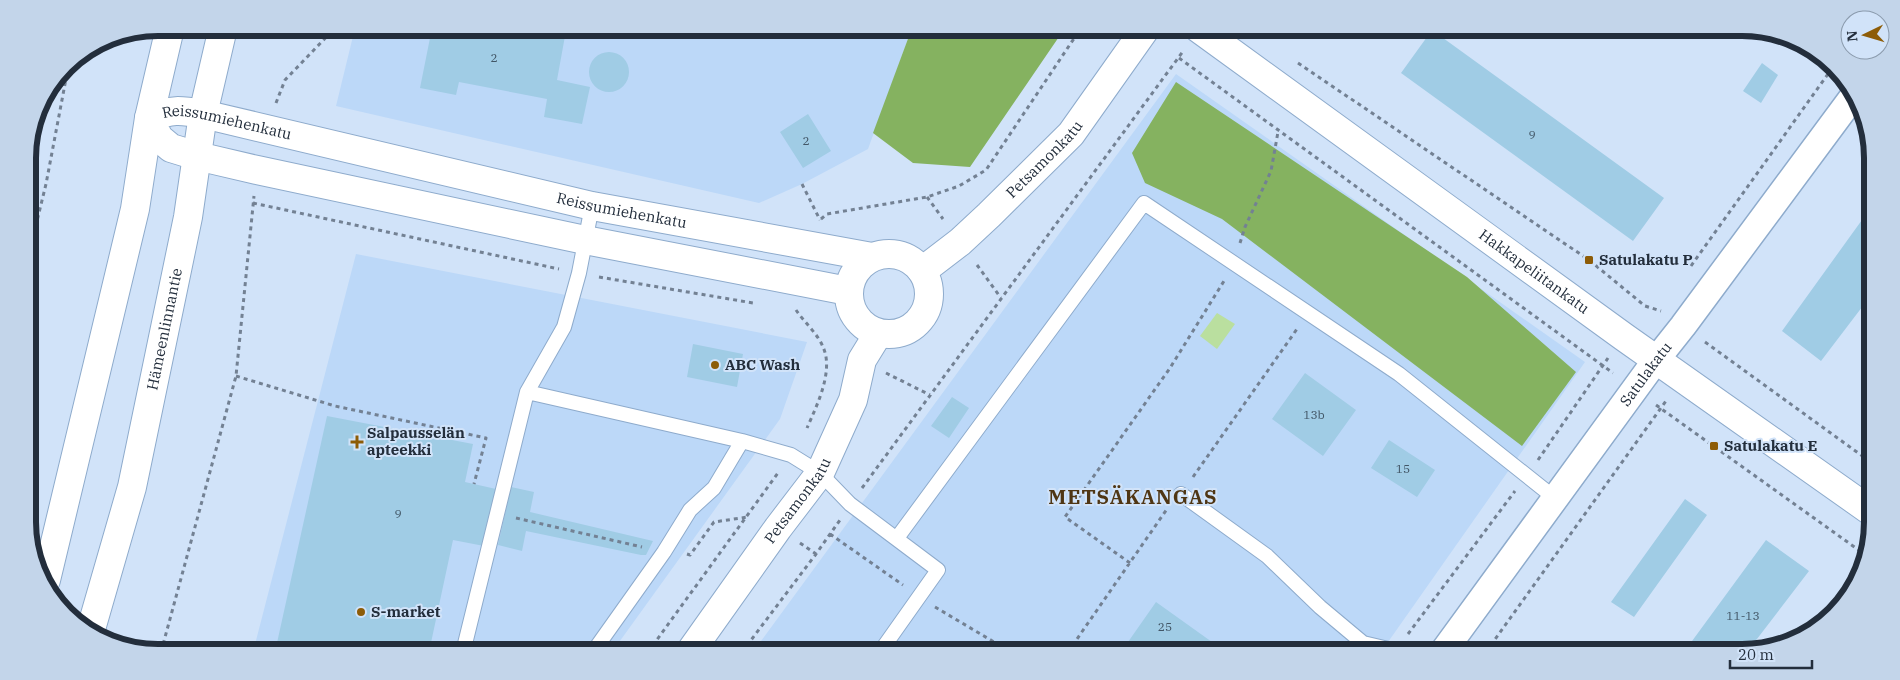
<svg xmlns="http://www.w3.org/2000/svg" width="1900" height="680" font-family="'IBM Plex Serif',serif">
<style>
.built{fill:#bcd8f8}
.green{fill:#badf9f}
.forest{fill:#85b260}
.building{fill:#a0cce5}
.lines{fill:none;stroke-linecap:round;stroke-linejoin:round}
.service-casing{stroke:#8eabcc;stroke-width:16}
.minor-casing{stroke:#8eabcc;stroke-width:29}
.tertiary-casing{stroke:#8eabcc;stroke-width:30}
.primary-casing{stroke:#8eabcc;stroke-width:30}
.path{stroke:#738193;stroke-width:3;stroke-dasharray:4 4;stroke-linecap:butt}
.service{stroke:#fff;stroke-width:14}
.minor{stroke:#fff;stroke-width:26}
.tertiary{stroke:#fff;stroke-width:28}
.primary{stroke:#fff;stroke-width:28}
.poi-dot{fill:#8d5c07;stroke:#d1e3f9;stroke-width:2}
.labels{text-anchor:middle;stroke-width:4;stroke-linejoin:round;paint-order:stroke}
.number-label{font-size:12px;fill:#425666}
.street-label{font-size:15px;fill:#232e3c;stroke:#d1e3f9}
.poi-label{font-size:15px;font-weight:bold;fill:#232e3c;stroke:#d1e3f9;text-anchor:start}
.district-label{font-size:20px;font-weight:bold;letter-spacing:1px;fill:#4f3614;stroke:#d1e3f9}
.rim{fill:none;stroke:#232e3c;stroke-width:6}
</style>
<rect width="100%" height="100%" fill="#d1e3f9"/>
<!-- built -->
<path class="built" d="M355,28h557l-44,121 -66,35 -43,19 -423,-97z
M1176,74l409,288 -204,290h-628z
M356,254l451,88 -27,77 -168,233h-359z"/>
<!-- green -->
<path class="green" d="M1217,313l18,11 -18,25 -17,-13z"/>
<!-- forest -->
<path class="forest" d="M912,28h153l-95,139 -57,-4 -40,-30z
M1176,82l291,195 109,95 -54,74 -300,-227 -77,-36 -13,-30z
M49,89l-21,84c0,-28 4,-61 21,-84z"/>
<!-- building -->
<path class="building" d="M432,28h89l44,8 -8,44 33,7 -8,37 -38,-7 3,-18 -88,-17 -3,13 -36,-7z
M1432,30l232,168 -31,43 -232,-168z
M589 72a20 20 0 1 1 40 0a20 20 0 1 1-40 0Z
M1762,63l16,12 -17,28 -18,-12z
M808,114l23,37 -28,17 -23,-36z
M1872,206v88l-51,67 -39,-30z
M693,344l50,10 -6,33 -50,-10z
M1305,373l51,37 -33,46 -51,-37z
M952,397l17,11 -20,30 -18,-12z
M327,416l146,28 -8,38 31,7 -12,57 -31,-6 -24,112h-154z
M1389,440l46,30 -18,27 -46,-29z
M511,487l23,5 -4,20 123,29 -7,14h-5l-115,-24 -4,20 -24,-6z
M1685,499l22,16 -73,102 -23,-15z
M1766,540l43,31 -62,81h-63z
M1156,602l70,50h-105z"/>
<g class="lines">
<defs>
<path id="service" d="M527,392l215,49 49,14 29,18 30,31 88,66 -58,82
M1181,494l86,62 53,51 43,36 38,9
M897,538l247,-335 255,171 157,125
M463,652l64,-260 37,-65 15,-54 13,-67
M593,652l71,-100 26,-42 24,-22 28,-47"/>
<g id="minor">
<path id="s1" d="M1443,652l213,-292 27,-34 169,-228"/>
</g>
<g id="tertiary">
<path id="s2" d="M1198,28l426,309 248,175"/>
<circle cx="889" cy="294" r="40"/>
<path id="s3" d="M922,271l38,-29 29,-27 82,-81 75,-106"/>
<path id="s4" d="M848,291l-263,-51 -328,-70 -60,-14 -26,-8 -12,-10 -10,-20c23,-9 31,-8 54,-4l389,92 280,51"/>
<path id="s5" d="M690,652l88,-124 42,-55 33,-73 9,-40 16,-26"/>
</g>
<g id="primary">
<path d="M46,580l89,-371 14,-91 21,-90"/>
<path id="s6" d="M91,629l41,-142 56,-270 15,-103 20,-86"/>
</g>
</defs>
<!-- service casing -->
<use href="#service" class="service-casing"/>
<!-- minor casing -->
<use href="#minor" class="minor-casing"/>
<!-- tertiary casing -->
<use href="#tertiary" class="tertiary-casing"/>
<!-- primary casing -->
<use href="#primary" class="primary-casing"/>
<!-- path -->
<path class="path" d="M1179,58l434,315
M1298,63l291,197 56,46 16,5
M58,78l6,5
M276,103l9,-23 50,-52
M802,184l18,36
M927,197l16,22
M253,203l306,66
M821,219l6,-5 100,-17 32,-11 27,-16 95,-142
M1240,243l5,-16 26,-56 7,-39
M28,258l18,-74 23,-121
M977,265l24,33
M1691,266l142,-199
M599,277l154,26
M796,310c8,12 22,24 27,37 11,24 -6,58 -16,81
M1705,342l167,121
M886,373l44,22
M236,376l99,30 151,32 -12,46
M1656,405l211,151
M1538,460l70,-102
M1193,477l104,-148
M862,488l322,-438
M516,518l126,29
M830,534l73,51
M800,543l16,11
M687,554l3,1 24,-33 34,-5
M1130,563l-65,-46 105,-149 54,-87
M935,607l59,35 29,10
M1408,634l107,-143
M165,652l-1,-11 72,-265 18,-180
M648,652l130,-179
M742,652l74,-98 24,-34
M1068,652l99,-143
M1486,652l180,-251"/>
<!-- service -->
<use href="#service" class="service"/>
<!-- minor -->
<use href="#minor" class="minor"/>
<!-- tertiary -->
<use href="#tertiary" class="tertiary"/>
<!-- primary -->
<use href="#primary" class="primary"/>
</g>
<!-- markers -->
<g class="poi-dot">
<rect x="1584" y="255" width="10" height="10" rx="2.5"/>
<circle cx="715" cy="365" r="5"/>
<path d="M354.5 434.5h5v5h5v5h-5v5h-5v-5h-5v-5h5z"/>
<rect x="1709" y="441" width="10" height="10" rx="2.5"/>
<circle cx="361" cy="612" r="5"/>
</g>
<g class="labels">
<!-- number labels -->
<g class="number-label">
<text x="494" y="62">2</text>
<text x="1532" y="139">9</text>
<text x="806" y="145">2</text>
<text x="1314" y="419">13b</text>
<text x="1403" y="473">15</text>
<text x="398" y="518">9</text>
<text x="1743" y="620">11-13</text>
<text x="1165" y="631">25</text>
</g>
<!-- street labels -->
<g class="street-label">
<text dy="5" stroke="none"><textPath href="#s4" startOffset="810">Reissumiehenkatu</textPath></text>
<text dy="5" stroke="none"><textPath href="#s3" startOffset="166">Petsamonkatu</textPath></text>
<text dy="5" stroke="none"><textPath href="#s4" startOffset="1215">Reissumiehenkatu</textPath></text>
<text dy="5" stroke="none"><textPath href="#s2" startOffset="415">Hakkapeliitankatu</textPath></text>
<text dy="5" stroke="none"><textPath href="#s6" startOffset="309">Hämeenlinnantie</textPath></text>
<text dy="5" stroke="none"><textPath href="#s1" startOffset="344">Satulakatu</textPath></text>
<text dy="5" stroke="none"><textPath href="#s5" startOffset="186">Petsamonkatu</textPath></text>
</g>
<!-- poi labels -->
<g class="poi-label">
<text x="1599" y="265">Satulakatu P</text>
<text x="725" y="370">ABC Wash</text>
<text x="367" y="438">Salpausselän<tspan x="367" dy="17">apteekki</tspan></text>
<text x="1724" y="451">Satulakatu E</text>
<text x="371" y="617">S-market</text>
</g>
<!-- district labels -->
<g class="district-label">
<text x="1133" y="504">METSÄKANGAS</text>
</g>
</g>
<!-- crop -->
<path d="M0 0H1900V680H0ZM158 36H1742A122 122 0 0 1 1864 158V522A122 122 0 0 1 1742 644H158A122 122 0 0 1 36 522V158A122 122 0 0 1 158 36Z" fill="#c3d5ea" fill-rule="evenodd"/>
<path class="rim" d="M158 36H1742A122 122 0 0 1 1864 158V522A122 122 0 0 1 1742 644H158A122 122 0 0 1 36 522V158A122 122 0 0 1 158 36Z"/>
<!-- north arrow -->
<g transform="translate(1865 35) rotate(265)"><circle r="24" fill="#d1e3f9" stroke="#8b9bad"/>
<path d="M0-4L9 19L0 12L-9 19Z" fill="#8d5c07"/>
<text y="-8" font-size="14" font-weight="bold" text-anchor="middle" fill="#232e3c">N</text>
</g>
<!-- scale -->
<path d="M1730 660v8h82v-8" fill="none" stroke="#232e3c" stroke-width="2.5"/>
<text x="1738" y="660" font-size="15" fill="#232e3c" stroke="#d1e3f9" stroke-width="4" paint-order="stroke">20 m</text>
</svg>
